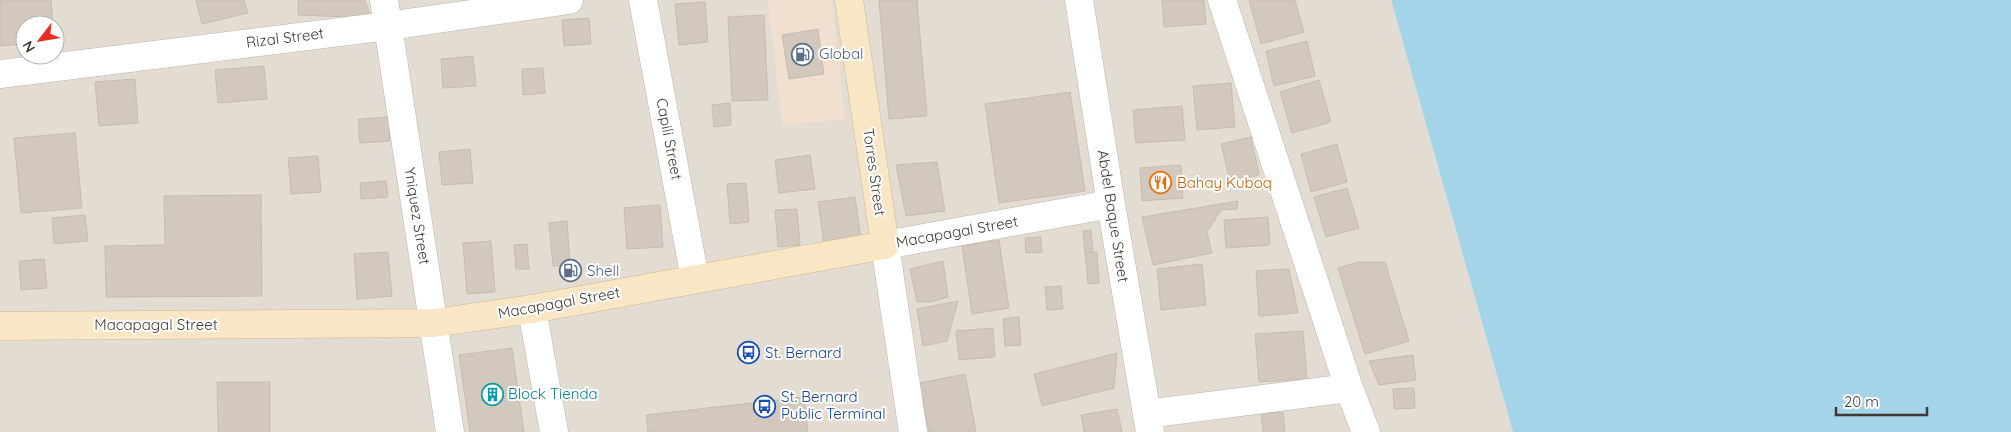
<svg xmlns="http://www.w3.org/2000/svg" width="2011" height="432" font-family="Quicksand,sans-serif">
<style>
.residential{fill:#e3dcd2;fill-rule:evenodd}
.commercial{fill:#f1dfcf}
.water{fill:#a4d4e8}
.building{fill:#d3c8bd;stroke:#cabcae}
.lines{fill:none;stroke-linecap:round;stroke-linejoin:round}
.street-casing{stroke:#bdb4aa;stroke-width:29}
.secondary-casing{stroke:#ccb896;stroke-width:29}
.street{stroke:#fff;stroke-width:28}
.secondary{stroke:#f9e6c4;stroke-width:28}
.labels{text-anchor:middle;stroke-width:4;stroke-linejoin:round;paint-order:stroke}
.street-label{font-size:15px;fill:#413a34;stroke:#fff}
.service-label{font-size:15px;fill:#4e5e75;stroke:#fff;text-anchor:start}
.food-label{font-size:15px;fill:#c56008;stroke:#fff;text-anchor:start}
.transit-label{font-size:15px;fill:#164399;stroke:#fff;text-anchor:start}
.culture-label{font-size:15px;fill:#0d838f;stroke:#fff;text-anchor:start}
</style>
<rect width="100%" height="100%" fill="#f0ebe3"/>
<!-- residential -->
<path class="residential" d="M0,0h1391l122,432h-1513zM25,25h30v30h-30z"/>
<!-- commercial -->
<path class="commercial" d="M768,0h64l13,119 -63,6z"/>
<!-- water -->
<path class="water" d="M1391,0h620v432h-498z"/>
<!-- building -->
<path class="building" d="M0,0h51l2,25h-28v19l-25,2z
M196,0h48l4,13 -46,11z
M298,0h67l6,18 -73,-3z
M879,0h38l10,116 -38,3z
M1162,0h42l2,24 -42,3z
M1249,0h46l9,32 -43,12z
M705,2l3,40 -29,3 -4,-41z
M764,15l4,85 -36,1 -4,-84z
M589,18l2,26 -27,2 -2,-26z
M818,29l6,45 -35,5 -7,-44z
M1307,41l8,35 -41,10 -8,-35z
M473,56l3,30 -33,2 -2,-29z
M264,66l3,33 -49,4 -3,-33z
M543,68l2,25 -22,2 -1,-26z
M135,79l3,44 -39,3 -4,-44z
M1319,80l12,42 -39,11 -12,-41z
M1231,83l4,44 -38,3 -4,-44z
M1070,92l15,99 -86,12 -14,-99z
M730,103l1,22 -17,2 -2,-22z
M1182,106l3,34 -49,3 -3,-33z
M388,117l2,24 -30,2 -2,-24z
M75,133l7,75 -61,5 -7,-75z
M1251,137l8,38 -29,6 -9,-37z
M1337,144l10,38 -36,10 -10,-38z
M470,149l3,34 -31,2 -3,-33z
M810,155l5,34 -36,4 -4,-33z
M318,156l3,36 -30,2 -3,-36z
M937,162l8,49 -39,5 -10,-51z
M1181,165l2,33 -41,3 -2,-33z
M386,181l2,16 -27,2 -1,-16z
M746,183l3,39 -19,2 -3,-40z
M1347,188l12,40 -33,9 -12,-40z
M261,195l1,101 -156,1 -1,-51 60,-1 -1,-49z
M855,197l6,41 -37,5 -6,-41z
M1238,201l-1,8 -16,1 -14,22 5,21 -59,12 -11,-48z
M660,205l3,42 -36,2 -3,-41z
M797,209l3,36 -22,2 -3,-37z
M85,215l3,26 -34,3 -2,-26z
M1268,217l2,28 -44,3 -2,-28z
M567,221l3,44 -17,1 -4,-43z
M1091,230l2,22 -8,1 -2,-22z
M1041,237l1,15 -16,1 -1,-15z
M999,240l10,68 -37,6 -10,-68z
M491,241l4,51 -28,2 -4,-51z
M527,244l2,25h-13l-2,-24z
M388,252l4,44 -35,3 -3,-45z
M1097,252l2,31 -11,1 -3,-31z
M44,259l3,29 -26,2 -2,-29z
M943,261l5,36 -17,5h-14l-7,-33z
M1359,262h26l24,79 -44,13 -27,-86z
M1202,264l4,41 -45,5 -4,-41z
M1289,269l9,44 -39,3 -3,-45z
M1061,286l2,23 -16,1 -2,-23z
M958,301l-11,40 -24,5 -6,-37z
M1019,317l2,28 -16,1 -2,-27z
M993,328l2,29 -36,3 -3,-29z
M1303,331l4,48 -48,3 -4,-48z
M512,348l12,84h-54l-11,-77z
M1117,353l-3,35 -72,18 -8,-32z
M1413,355l3,25 -37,5 -10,-24z
M965,374l11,58h-47l-10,-49z
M217,382h53v50h-52z
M1414,388l1,20 -21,1 -1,-20z
M804,397l4,35h-160l-2,-17z
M1117,409l5,23h-38l-3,-17z
M1283,412l2,20h-22l-2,-19z"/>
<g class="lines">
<defs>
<path id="street" d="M384,0l66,432
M643,0l52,279
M1079,0l32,204 39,228
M1222,0l127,388 17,44
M0,74l388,-48 181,-26
M532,309l22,123
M1147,414l202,-26
M913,432l-28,-187 226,-41"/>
<path id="secondary" d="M0,326l434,-3 98,-14 353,-64 -36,-245"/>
</defs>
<!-- street casing -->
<use href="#street" class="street-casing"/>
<!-- secondary casing -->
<use href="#secondary" class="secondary-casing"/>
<!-- street -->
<use href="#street" class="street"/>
<!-- secondary -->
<use href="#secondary" class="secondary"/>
</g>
<!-- icons -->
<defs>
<symbol id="fuel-ring" viewBox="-11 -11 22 22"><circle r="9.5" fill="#fff" stroke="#5c6f8a" stroke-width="1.5"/><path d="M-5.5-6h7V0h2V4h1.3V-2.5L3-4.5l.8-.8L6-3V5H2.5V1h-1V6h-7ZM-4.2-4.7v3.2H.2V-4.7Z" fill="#5c6f8a"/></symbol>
<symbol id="restaurant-ring" viewBox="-11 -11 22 22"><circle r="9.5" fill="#fff" stroke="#e8710a" stroke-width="1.5"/><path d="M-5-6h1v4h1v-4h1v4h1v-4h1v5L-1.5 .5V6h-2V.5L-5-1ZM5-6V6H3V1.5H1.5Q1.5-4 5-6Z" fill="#e8710a"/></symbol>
<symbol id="bus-ring" viewBox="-11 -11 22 22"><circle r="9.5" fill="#fff" stroke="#1a4fb4" stroke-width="1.5"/><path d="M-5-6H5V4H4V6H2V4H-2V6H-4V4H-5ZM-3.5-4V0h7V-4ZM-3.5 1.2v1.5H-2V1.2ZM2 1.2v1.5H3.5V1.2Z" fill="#1a4fb4"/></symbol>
<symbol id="building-ring" viewBox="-11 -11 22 22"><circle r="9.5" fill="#fff" stroke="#0f9aa8" stroke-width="1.5"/><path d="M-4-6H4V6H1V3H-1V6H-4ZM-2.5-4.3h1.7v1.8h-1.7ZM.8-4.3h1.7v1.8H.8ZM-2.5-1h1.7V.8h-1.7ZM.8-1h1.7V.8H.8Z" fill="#0f9aa8"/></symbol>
</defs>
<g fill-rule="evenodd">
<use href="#fuel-ring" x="790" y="42" width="25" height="25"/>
<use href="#restaurant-ring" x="1148" y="170" width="25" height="25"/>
<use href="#fuel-ring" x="558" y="258" width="25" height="25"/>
<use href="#bus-ring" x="736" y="340" width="25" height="25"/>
<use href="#building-ring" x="480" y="382" width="25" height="25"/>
<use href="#bus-ring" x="752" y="394" width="25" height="25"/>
</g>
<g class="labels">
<!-- street labels -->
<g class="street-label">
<text transform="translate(285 38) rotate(-7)" y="5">Rizal Street</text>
<text transform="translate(669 139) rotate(79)" y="5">Capili Street</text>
<text transform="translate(874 172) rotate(82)" y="5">Torres Street</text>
<text transform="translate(417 216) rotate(81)" y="5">Yniquez Street</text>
<text transform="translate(1113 216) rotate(81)" y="5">Abdel Baque Street</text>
<text transform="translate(957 232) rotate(-10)" y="5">Macapagal Street</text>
<text transform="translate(559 303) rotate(-10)" y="5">Macapagal Street</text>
<text x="156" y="330">Macapagal Street</text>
</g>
<!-- service labels -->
<g class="service-label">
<text x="819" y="59">Global</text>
<text x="587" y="276">Shell</text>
</g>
<!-- food labels -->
<g class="food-label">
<text x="1177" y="188">Bahay Kuboq</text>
</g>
<!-- transit labels -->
<g class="transit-label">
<text x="765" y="358">St. Bernard</text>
<text x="781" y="402">St. Bernard<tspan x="781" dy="17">Public Terminal</tspan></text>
</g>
<!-- culture labels -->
<g class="culture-label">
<text x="508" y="399">Block Tienda</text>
</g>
</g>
<!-- north arrow -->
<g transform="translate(40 40) rotate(239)"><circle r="24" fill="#ffffff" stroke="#b3b0ae"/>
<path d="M0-4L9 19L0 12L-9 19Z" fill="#e62c24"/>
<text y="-8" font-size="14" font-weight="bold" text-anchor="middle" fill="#413a34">N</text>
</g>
<!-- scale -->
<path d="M1836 407v8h91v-8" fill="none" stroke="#413a34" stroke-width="2.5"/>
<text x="1844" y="407" font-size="15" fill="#413a34" stroke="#ffffff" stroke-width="4" paint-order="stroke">20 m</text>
</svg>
